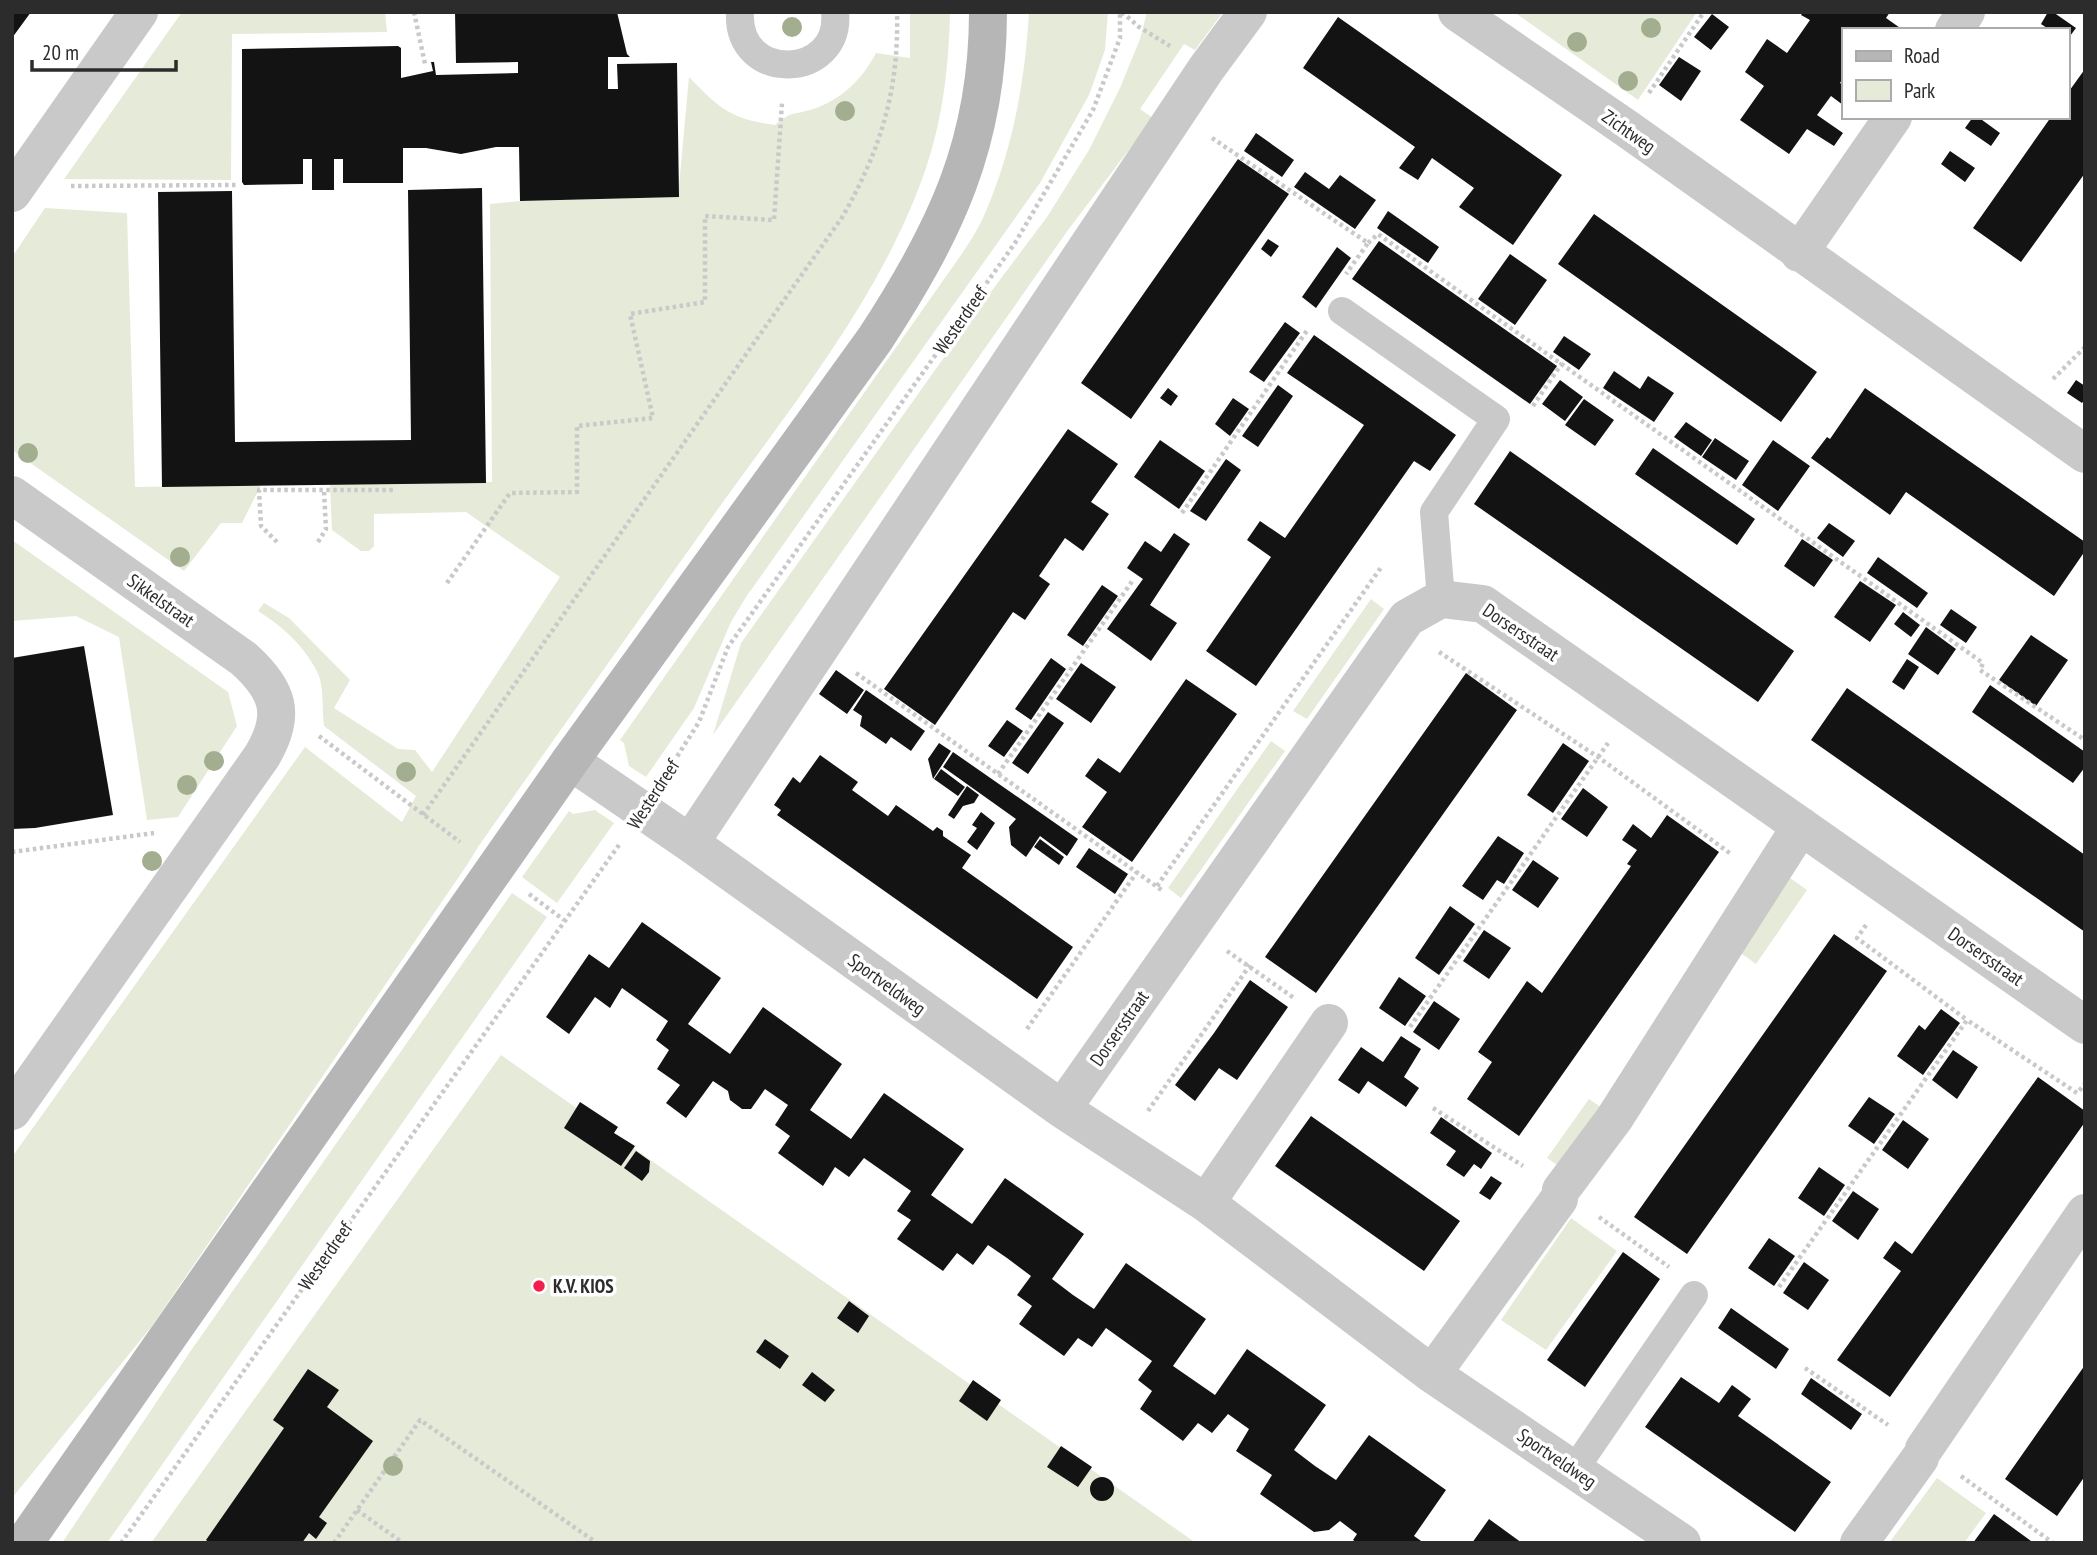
<svg xmlns="http://www.w3.org/2000/svg" width="2097" height="1555" font-family="'PT Sans Narrow',sans-serif">
<style>
.green{fill:#e5ebd8}
.building{fill:#131313}
.lines{fill:none;stroke-linecap:round;stroke-linejoin:round}
.path{stroke:#c9c9c9;stroke-width:4.5;stroke-dasharray:3.5 3.5;stroke-linecap:butt}
.lane{stroke:#c9c9c9;stroke-width:28}
.street{stroke:#c9c9c9;stroke-width:38}
.secondary{stroke:#b6b6b6;stroke-width:38}
.tree{fill:#a3ae90}
.poi-dot{fill:#f31e50;stroke:#fff;stroke-width:2.5}
.labels{text-anchor:middle;stroke-width:7;stroke-linejoin:round;paint-order:stroke}
.street-label{font-size:19px;fill:#2c2c2c;stroke:#fff}
.poi-label{font-size:19px;font-weight:bold;fill:#2c2c2c;stroke:#fff;text-anchor:start}
</style>
<rect width="100%" height="100%" fill="#fff"/>
<!-- green -->
<path class="green" d="M182,12h203l2,20 -155,2 -1,146 -167,-1z
M910,12h40c-1,53 -7,106 -24,156 -45,132 -139,243 -218,355 -77,108 -154,216 -230,324l-11,18 -315,461 -140,172v-341l293,-410 97,75 14,-26 -92,-70c-2,-15 0,-36 -5,-50 -12,-28 -37,-50 -61,-65l6,-8 25,15 61,62 -16,28 64,41 17,1 17,22 128,-195 -94,-65 -92,2v32l-5,5h-8l-29,-21 -2,-46 162,-2 -2,-278 30,-3 158,-4 11,-120c31,32 42,42 86,48 16,-13 16,-10 35,-15 30,-9 52,-30 66,-57l34,5z
M1029,12h79l-3,38 -16,45 -49,88 -294,414 -15,25 -37,86 -48,69 -17,-11 -5,-23 -4,-3 322,-458c14,-20 30,-41 41,-64 29,-65 42,-135 46,-206z
M1147,12h76l-28,38 -11,-6 -44,65 13,9 -85,112 -355,505 28,-92 246,-346 60,-80 42,-67 31,-62 20,-49z
M1514,12h183l-59,88z
M45,208l82,5 8,274 126,-2 -19,38h-21l-37,48 -172,-121v-193z
M12,540l216,152 9,34 -59,91 -31,3 -28,-183 -43,-21 -64,5z
M1371,599l13,10 -77,110 -14,-8z
M1271,741l14,10 -104,147 -13,-10z
M595,810l19,13 -57,80 -35,-26 47,-66 4,3z
M1783,873l24,17 -51,74 -25,-18z
M512,893l35,24 -440,626h-45l130,-194z
M501,1055l695,488h-1045z
M1589,1099l22,15 -42,59 -22,-15z
M1571,1218l46,33 -71,99 -45,-30z
M1937,1478l49,35 -22,30h-75z"/>
<!-- building -->
<path class="building" d="M12,12h19l-19,26z
M455,12h162l10,42 3,3h-22v32h10l-1,-25 60,-1 2,134 -159,4 -1,-54h-23l-35,7 -35,-6h-23v35h-60v-24h-9v31h-22v-31h-9v25l-59,1 -2,-3v-133l156,-3 3,2v30l32,-7 -2,-9h3l2,13 82,-2v-11l-62,1z
M1803,12h87l-4,6 17,12h-60v48l-3,5 3,2v20l-12,-9 -14,19 26,18 -9,13 -27,-17 -18,25 -49,-34 24,-34 -19,-14 22,-33 20,14 23,-33 -9,-5z
M2048,12h5l23,16 -9,12v-10h-17l-9,-6z
M1712,14l17,13 -18,23 -17,-13z
M1338,17l224,158 -49,70 -54,-38 15,-19 -42,-30 -14,22 -19,-12 16,-21 -112,-79z
M1679,57l22,14 -20,30 -22,-16z
M2085,69v104l-64,89 -48,-34 78,-111h16v-23z
M1973,117h5l22,16 -9,13 -26,-18z
M1256,133l38,27 -12,17 -38,-26z
M1950,151l25,17 -10,14 -24,-18z
M1238,159l51,35 -158,225 -50,-36z
M1305,172l24,17 11,-14 36,25 -21,29 -61,-42z
M482,188l4,295 -324,4 -4,-295 74,-1 3,251 176,-2 -3,-250z
M1388,211l51,36 -11,16 -51,-35z
M1594,214l223,158 -36,50 -223,-158z
M1268,239l11,7 -8,11 -10,-8z
M1379,241l178,125 -27,38 -178,-125z
M1337,247l14,11 -35,50 -14,-11z
M1510,254l37,26 -32,45 -37,-26z
M1285,322l15,11 -36,49 -15,-10z
M1314,335l142,100 -26,36 -16,-10 -158,225 -50,-35 65,-94 -24,-17 13,-19 25,17 79,-113 -77,-52z
M1564,336l27,18 -12,16 -26,-18z
M1614,371l26,18 8,-13 26,17 -20,29 -51,-34z
M1560,380l23,17 -18,24 -23,-17z
M2076,380l9,6v13l-3,4 -15,-10z
M1278,385l15,11 -35,51 -16,-11z
M1168,388l10,8 -7,10 -11,-8z
M1865,388l220,154v9l-31,45 -148,-104 -16,23 -79,-57 16,-21 3,2z
M1233,398l16,11 -19,27 -15,-12z
M1584,399l30,21 -19,26 -30,-21z
M1686,422l26,18 -11,16 -27,-19z
M1068,429l50,35 -27,38 18,12 -26,37 -18,-13 -26,38 11,8 -25,36 -12,-8 -78,113 -51,-36z
M1715,438l34,23 -13,19 -34,-23z
M1160,440l45,31 -26,38 -45,-32z
M1773,440l37,26 -32,45 -36,-26z
M1653,448l102,71 -18,26 -102,-71z
M1510,451l284,200 -36,51 -284,-198z
M1226,459l15,11 -35,51 -16,-10z
M1829,523l26,18 -12,16 -26,-19z
M1174,533l16,11 -40,61 27,18 -26,38 -44,-32 36,-50 -16,-11 18,-27 16,11z
M1802,539l31,21 -19,27 -30,-21z
M1878,557l50,36 -11,15 -50,-35z
M1860,581l36,24 -26,37 -36,-25z
M1102,585l16,11 -35,50 -16,-11z
M1951,609l26,18 -11,16 -26,-18z
M1903,612l17,13 -9,12 -17,-13z
M1926,627l30,22 -18,26 -30,-21z
M2031,635l37,25 -32,46 -37,-26z
M84,646l29,169 -78,13 -23,1v-171z
M1051,658l15,11 -35,51 -16,-11z
M1907,659l12,8 -15,23 -12,-8z
M1081,663l35,24 -25,36 -35,-24z
M836,670l28,20 -17,24 -28,-20z
M1466,673l51,37 -201,283 -51,-36z
M1186,679l51,35 -105,148 -50,-35 25,-35 -22,-16 13,-18 22,15z
M1990,685l95,67v15l-12,16 -101,-71z
M1847,688l238,167v77l-274,-192z
M866,690l59,41 -14,20 -20,-14 -5,7 -26,-18 2,-10 -9,-6z
M1048,712l16,11 -36,51 -16,-11z
M1007,720l16,11 -19,26 -16,-11z
M939,743l12,8 -18,28 -5,-20z
M1563,743l26,18 -36,52 -26,-18z
M953,752l125,87 -11,17 -27,-20 -14,21 -15,-12 -2,-18 7,-8 -73,-52z
M820,755l38,27 -6,8 36,26 8,-11 37,26 4,-4 6,4v5l28,19 -9,13 111,79 -36,52 -260,-184 4,-5 -7,-5 19,-28 7,6z
M941,769l24,18 -7,9 -24,-17z
M967,786l12,9 -5,8 -11,3 -9,13 -6,-4z
M1583,788l25,19 -21,30 -26,-18z
M981,812l14,11 -18,27 -10,-8 10,-14 -5,-3z
M1667,815l52,37 -200,284 -52,-37 25,-37 -14,-10 49,-71 15,12 89,-127 -4,-2 10,-14 -15,-10 11,-16 18,14z
M1498,836l26,17 -20,31 -7,-4 -14,20 -21,-14z
M1040,839l24,18 -5,8 -25,-18z
M1089,848l39,26 -13,20 -39,-27z
M1533,860l26,18 -21,30 -26,-18z
M1450,906l25,18 -36,51 -24,-17z
M642,922l79,56 -33,46 42,30 33,-47 79,57 -32,46 41,29 33,-46 80,56 -33,46 41,29 33,-46 79,56 -32,45 21,16 21,14 32,-46 80,56 -33,47 42,29 32,-46 79,56 -32,45 21,16 21,14 33,-45 77,55 -32,46 10,7h-67l-4,-3 4,-6 -17,-13 -11,9 -15,2 -54,-38 12,-19 -36,-24 13,-22 -21,-15 -16,19 -14,-10 -15,18 -43,-32 12,-18 -14,-11 14,-19 -46,-33 -14,19 -14,-9 -14,18 -45,-32 13,-18 -15,-11 14,-19 -24,-18 -19,-13 -15,20 -16,-12 -14,18 -46,-32 14,-19 -14,-9 14,-20 -47,-33 -15,19 -14,-10 -12,19 -45,-33 12,-17 -15,-11 13,-20 -23,-16 -14,20h-9l-12,-9 -2,-9 -15,-10 -27,37 -20,-15 14,-18 -23,-16 12,-19 -13,-10 12,-19 -46,-33 -12,20 -15,-11 -26,37 -23,-17 43,-63 20,14z
M1484,930l27,18 -22,31 -26,-18z
M1834,934l53,37 -200,283 -53,-37z
M1399,977l27,19 -21,30 -26,-18z
M1250,980l38,27 -51,73 -18,-12 -24,33 -20,-16 39,-52z
M1434,1001l26,18 -21,31 -26,-18z
M1941,1009l19,14 -37,52 -26,-19 22,-31 6,5z
M1401,1036l20,13 -17,28 15,11 -13,19 -38,-26 -9,13 -21,-14 23,-33 22,15z
M1953,1050l25,17 -21,32 -25,-19z
M2038,1077l47,34v11l-195,275 -53,-37 64,-89 -18,-13 12,-17 17,13z
M1869,1097l26,17 -21,30 -26,-18z
M580,1102l38,25 -4,6 21,13 -14,20 -57,-38z
M1311,1116l149,105 -36,50 -149,-105z
M1441,1117l51,36 -11,16 -7,-5 -10,13 -18,-12 10,-14 -26,-18z
M1903,1120l26,19 -21,30 -26,-19z
M636,1151l14,10 -1,11 -7,9 -18,-13z
M1819,1167l26,18 -21,31 -26,-18z
M1491,1176l11,7 -12,17 -11,-7z
M1853,1191l26,18 -21,31 -26,-19z
M1769,1238l26,18 -21,30 -26,-18z
M1623,1252l37,27 -75,108 -38,-27z
M1804,1262l25,18 -21,30 -25,-17z
M849,1301l20,15 -11,17 -21,-15z
M1731,1308l58,41 -13,20 -58,-41z
M765,1339l24,17 -9,13 -24,-17z
M2085,1365v111l-28,40 -52,-37z
M308,1369l31,21 -12,17 46,34 -54,76 8,6 -11,16 -7,-6 -7,10h-92l-4,-3 78,-112 -11,-8z
M812,1372l23,18 -10,12 -23,-17z
M1681,1377l38,26 13,-18 19,14 -13,17 93,66 -36,50 -150,-105z
M1811,1378l51,36 -11,16 -50,-36z
M973,1380l28,20 -14,21 -28,-20z
M1061,1446l31,21 -14,20 -31,-20z
M1090 1489a12 12 0 1 1 24 0a12 12 0 1 1-24 0Z
M1994,1514l37,27 -1,2h-57z
M1489,1519l33,24h-50z"/>
<g class="lines">
<!-- path -->
<path class="path" d="M414,12l11,52
M1122,12l17,15 31,19
M1649,93l55,-81
M1212,138l156,105 -22,31
M71,186l168,-1
M1368,243l10,-9 605,429 -3,7 105,70
M2053,379l32,-32
M1533,406l29,-43
M1182,513l126,-184
M277,542l-16,-16 -2,-36h135
M318,542l8,-13 -2,-39
M447,583l63,-90 67,-1v-66l76,-8 -23,-104 75,-12v-86l69,4 8,-117
M1439,652l159,105 133,97
M856,673l307,218
M319,736l141,106
M666,774l33,-52 29,-75 287,-404 78,-133 27,-72v-26
M998,774l135,-194
M423,815l420,-599c38,-68 56,-125 54,-204
M12,852l142,-19
M1157,886l225,-320
M529,894l35,26
M1866,925l-9,13 110,82
M1227,951l67,47
M1410,1027l198,-284
M1027,1029l110,-157
M1433,1108l90,58
M1148,1111l102,-146
M1599,1217l70,50
M1779,1287l188,-267 110,73 8,-9
M1805,1368l83,57
M1961,1476l92,67
M357,1510l46,33
M121,1543l498,-698
M334,1543l86,-123 177,123"/>
<!-- lane -->
<path class="lane" d="M740,12c-4,72 102,68 95,0
M1342,311l154,108 -62,93 7,87
M1574,1470l120,-175"/>
<!-- street -->
<path class="street" d="M1457,12l169,116 459,326
M1954,30l12,-18
M12,193l127,-181
M1799,253l94,-136
M12,495l232,164c34,31 43,55 18,97l-250,355
M570,761l120,82 372,266 144,94 226,171 250,169
M690,843l516,-774 42,-57
M1062,1109l345,-491 34,-19 42,5 602,421
M1561,1190l53,-71 187,-293
M1206,1203l123,-180
M1432,1374l127,-175
M1924,1449l161,-236
M1859,1543l61,-85"/>
<!-- secondary -->
<path class="secondary" d="M24,1543l546,-782 305,-422c70,-107 113,-196 113,-327"/>
</g>
<!-- trees -->
<g class="tree">
<circle cx="792" cy="27" r="10"/>
<circle cx="1651" cy="28" r="10"/>
<circle cx="1577" cy="42" r="10"/>
<circle cx="1628" cy="81" r="10"/>
<circle cx="845" cy="111" r="10"/>
<circle cx="28" cy="453" r="10"/>
<circle cx="180" cy="557" r="10"/>
<circle cx="214" cy="761" r="10"/>
<circle cx="406" cy="772" r="10"/>
<circle cx="187" cy="785" r="10"/>
<circle cx="152" cy="861" r="10"/>
<circle cx="393" cy="1466" r="10"/>
</g>
<!-- markers -->
<circle class="poi-dot" cx="539" cy="1286" r="7"/>
<g class="labels">
<!-- street labels -->
<g class="street-label">
<text transform="translate(1629 131) rotate(35)" y="7">Zichtweg</text>
<text transform="translate(960 320) rotate(-55)" y="7">Westerdreef</text>
<text transform="translate(161 600) rotate(35)" y="7">Sikkelstraat</text>
<text transform="translate(1521 632) rotate(34)" y="7">Dorsersstraat</text>
<text transform="translate(653 794) rotate(-57)" y="7">Westerdreef</text>
<text transform="translate(1986 956) rotate(35)" y="7">Dorsersstraat</text>
<text transform="translate(887 984) rotate(36)" y="7">Sportveldweg</text>
<text transform="translate(1119 1028) rotate(-55)" y="7">Dorsersstraat</text>
<text transform="translate(325 1256) rotate(-55)" y="7">Westerdreef</text>
<text transform="translate(1557 1458) rotate(34)" y="7">Sportveldweg</text>
</g>
<!-- poi labels -->
<g class="poi-label">
<text x="553" y="1293">K.V. KIOS</text>
</g>
</g>
<!-- border -->
<rect width="2097" height="1555" fill="none" stroke="#2c2c2c" stroke-width="28"/>
<!-- legend -->
<rect x="1842" y="28" width="228" height="91" fill="#ffffff" stroke="#ababab" stroke-width="2"/>
<rect x="1856" y="51" width="35" height="10" fill="#b6b6b6" stroke="#ababab" stroke-width="2"/>
<text x="1904" y="63" font-size="21" fill="#2c2c2c">Road</text>
<rect x="1856" y="80" width="35" height="21" fill="#e5ebd8" stroke="#ababab" stroke-width="2"/>
<text x="1904" y="98" font-size="21" fill="#2c2c2c">Park</text>
<!-- scale -->
<path d="M32 60v10h144v-10" fill="none" stroke="#2c2c2c" stroke-width="3.5"/>
<text x="42" y="60" font-size="21" fill="#2c2c2c" stroke="#ffffff" stroke-width="5" paint-order="stroke">20 m</text>
</svg>
